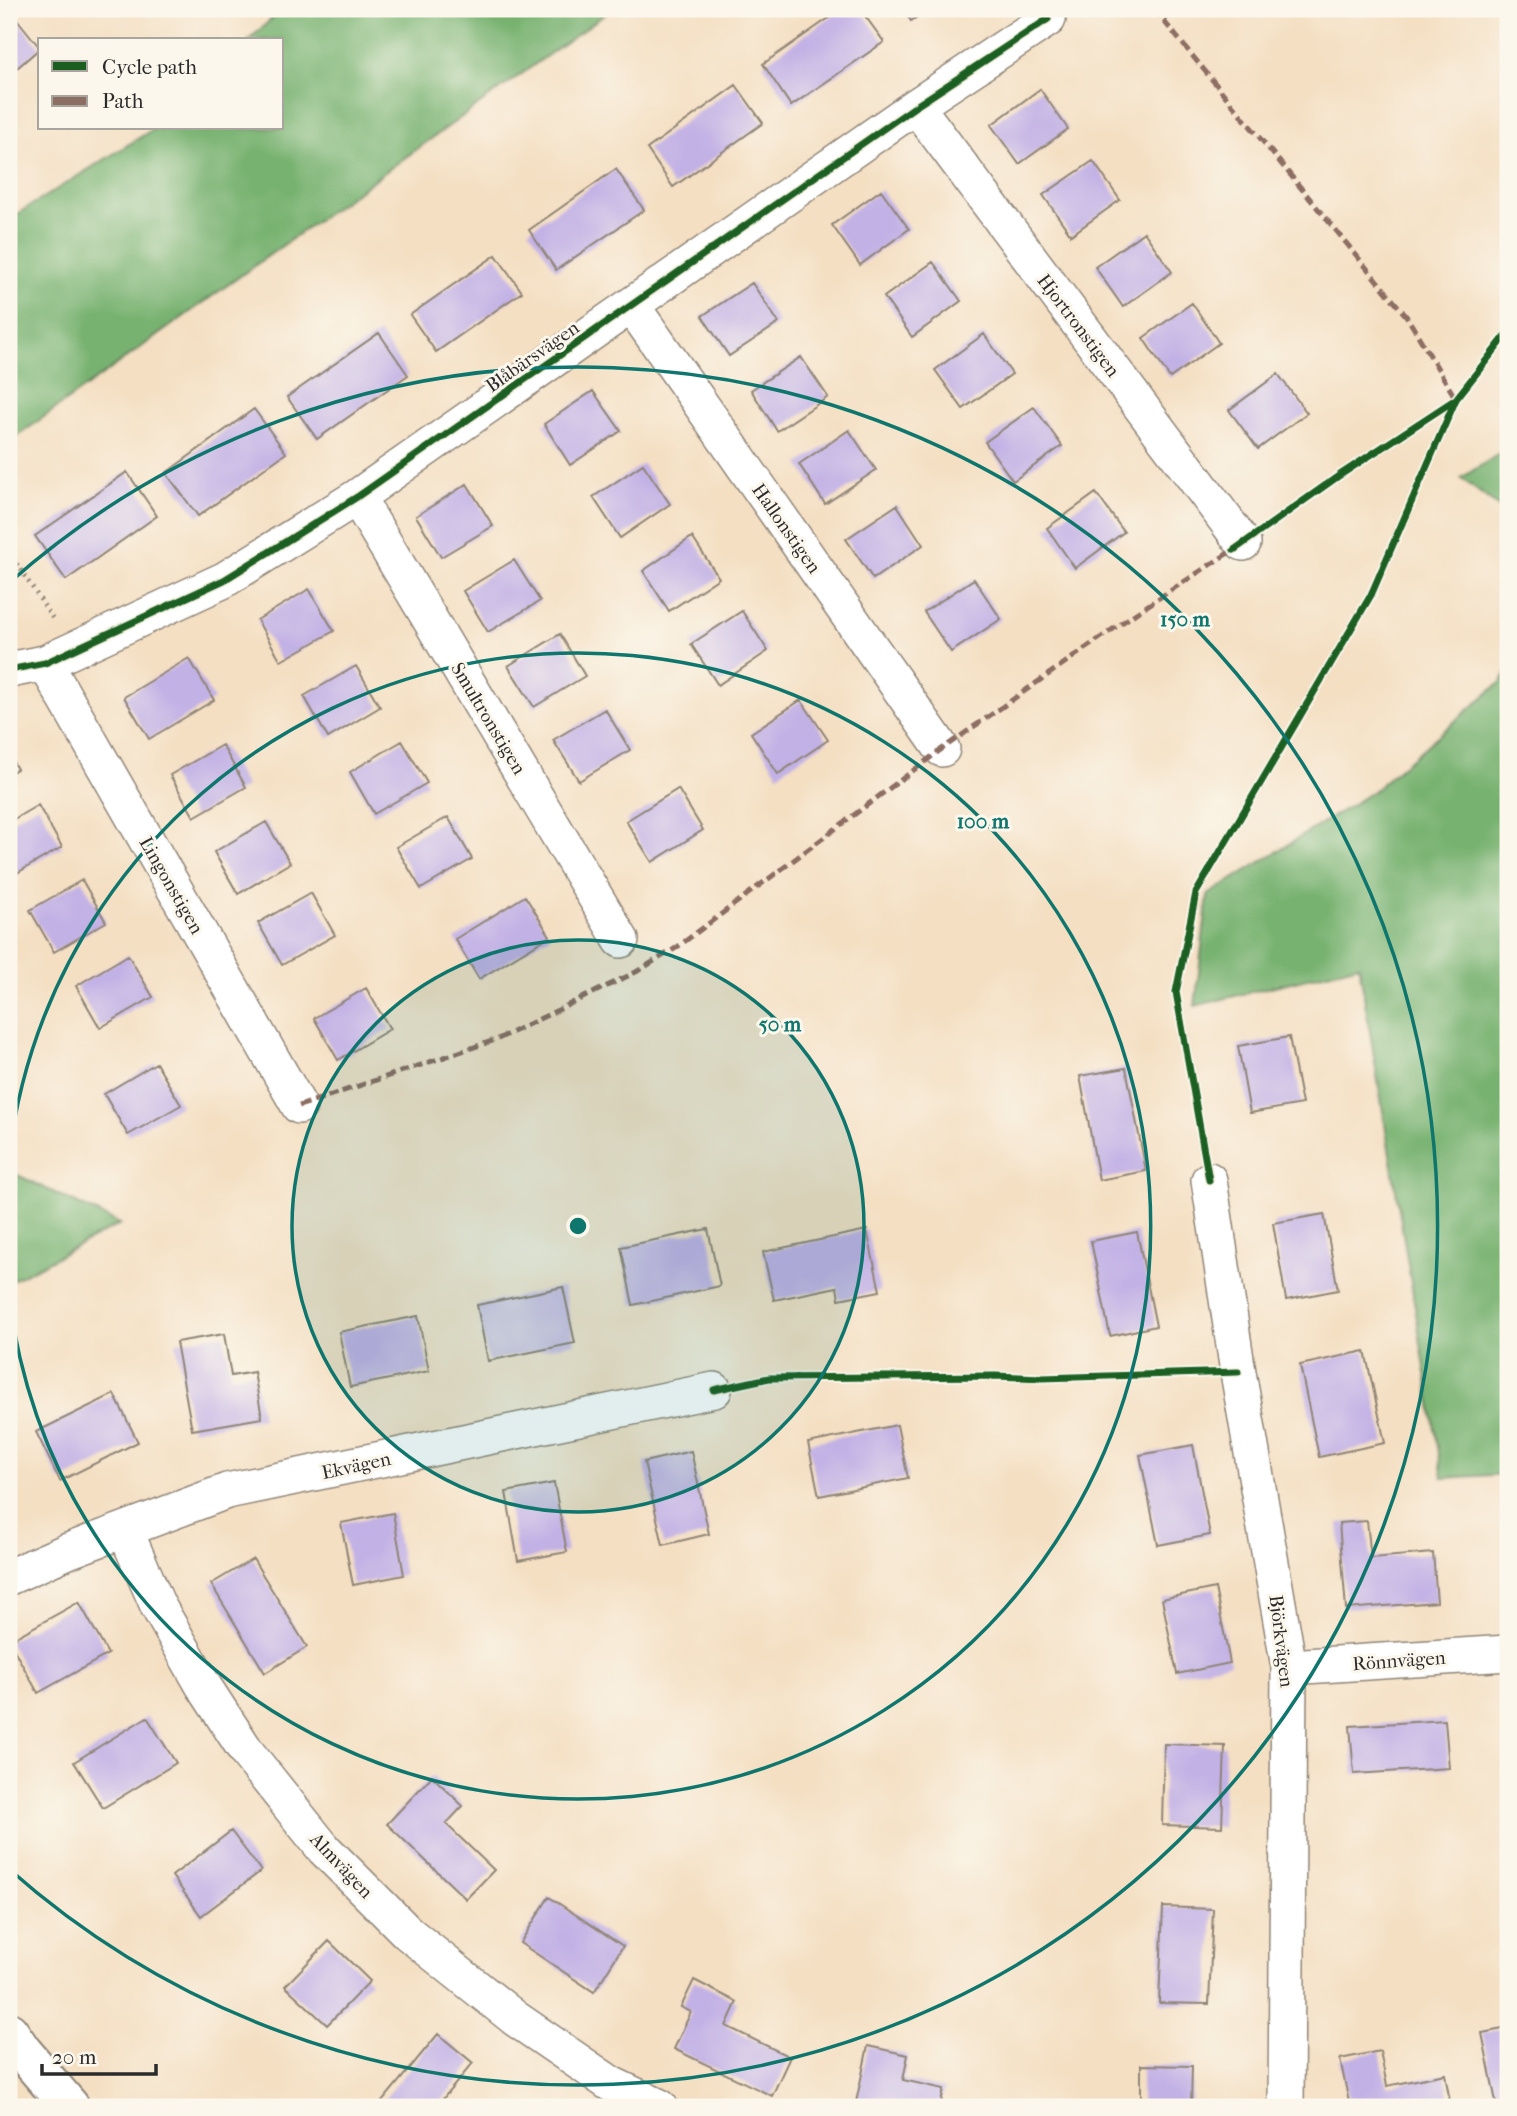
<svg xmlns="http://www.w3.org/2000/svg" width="1517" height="2116" font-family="'IM FELL French Canon',serif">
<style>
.forest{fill:#78b271;stroke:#526e4e;stroke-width:2}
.building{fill:#c2b1e5}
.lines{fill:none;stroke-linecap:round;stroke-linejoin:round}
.minor-casing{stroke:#908577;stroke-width:38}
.tertiary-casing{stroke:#908577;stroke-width:42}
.path{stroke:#908577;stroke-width:4.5;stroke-dasharray:2 5;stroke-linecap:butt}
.minor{stroke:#fff;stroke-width:35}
.tertiary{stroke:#fff;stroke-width:38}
.quiet{stroke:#8d6e63;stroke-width:5;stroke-dasharray:10 5;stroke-linecap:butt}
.cycleway-casing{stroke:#fbf7ec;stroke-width:11}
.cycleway{stroke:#1b5e20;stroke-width:7}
.ring{fill:none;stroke:#0f766e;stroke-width:3.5}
.labels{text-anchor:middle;stroke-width:6;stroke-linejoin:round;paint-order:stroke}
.street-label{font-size:19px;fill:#2b2b2b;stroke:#fbf7ec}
.centre{fill:#0f766e;stroke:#fbf7ec;stroke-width:3.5}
.ring-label{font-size:21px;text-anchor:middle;font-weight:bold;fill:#0f766e;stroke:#fbf7ec;stroke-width:6;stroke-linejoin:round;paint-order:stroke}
</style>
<rect width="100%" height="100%" fill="#fbf7ec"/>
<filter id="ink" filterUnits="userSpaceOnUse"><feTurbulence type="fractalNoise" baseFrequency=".0143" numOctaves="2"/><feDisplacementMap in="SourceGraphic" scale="14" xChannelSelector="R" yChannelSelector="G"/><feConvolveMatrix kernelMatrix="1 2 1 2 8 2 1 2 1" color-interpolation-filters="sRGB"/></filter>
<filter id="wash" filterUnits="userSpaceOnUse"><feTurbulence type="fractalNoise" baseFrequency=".00686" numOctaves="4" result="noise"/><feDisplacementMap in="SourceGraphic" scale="28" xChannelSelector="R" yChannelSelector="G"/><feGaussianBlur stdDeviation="1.57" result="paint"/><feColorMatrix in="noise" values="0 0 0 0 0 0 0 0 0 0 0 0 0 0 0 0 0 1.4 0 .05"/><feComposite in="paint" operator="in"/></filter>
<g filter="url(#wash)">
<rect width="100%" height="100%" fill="#f4dfc3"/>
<!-- forest -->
<path class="forest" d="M282,9h330l-603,433v-223l146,-91h127v-88h-33z
M1499,454l9,2v58l-47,-36z
M1508,671v803l-65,4 -84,-513 -164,41 13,-111 164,-103 129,-110z
M9,1171l111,53 -111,58z"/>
<g id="blocks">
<!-- building -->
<path class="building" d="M9,9l31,39 -31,27z
M842,9h18l24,33 -93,64 -28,-42z
M903,9h26l-18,12z
M736,85l27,38 -90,64 -26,-38z
M1040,89l28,40 -49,35 -28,-39z
M1093,161l27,39 -49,35 -28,-40z
M616,169l28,41 -88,60 -27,-40z
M881,190l28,39 -49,36 -28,-40z
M1144,232l28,40 -49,35 -28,-40z
M496,255l26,37 -86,60 -26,-37z
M933,262l28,39 -49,36 -28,-40z
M752,283l27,40 -50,33 -27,-40z
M1192,303l27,40 -49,35 -27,-40z
M379,333l29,42 -91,64 -30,-42z
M984,334l28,40 -49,35 -28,-39z
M801,357l27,40 -51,34 -26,-41z
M1278,374l29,39 -49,36 -29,-39z
M593,391l28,40 -51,34 -26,-41z
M1034,407l28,39 -49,35 -28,-39z
M254,409l32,44 -88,63 -32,-43z
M849,430l27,40 -51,34 -26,-40z
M643,464l27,40 -50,34 -27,-41z
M127,472l30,44 -91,64 -31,-44z
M467,484l26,42 -52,31 -25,-41z
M1096,493l28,39 -49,36 -28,-40z
M897,505l26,40 -50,34 -27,-40z
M692,537l27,41 -50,33 -26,-40z
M514,560l26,41 -52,31 -25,-41z
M974,579l27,40 -50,33 -27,-40z
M309,589l25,42 -53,30 -24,-41z
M742,611l26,40 -50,34 -27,-41z
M560,634l25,42 -51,31 -26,-41z
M189,658l25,42 -65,39 -25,-42z
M356,666l24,41 -52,31 -24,-42z
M801,700l27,40 -50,34 -27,-41z
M605,709l25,41 -51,31 -26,-41z
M402,741l25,42 -53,31 -24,-42z
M222,745l24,42 -52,30 -24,-42z
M9,755l8,14 -8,5z
M678,789l25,41 -51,32 -26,-41z
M38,805l24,42 -52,30 -1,-55z
M448,817l24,42 -51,30 -25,-42z
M266,822l24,41 -52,31 -24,-42z
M82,880l24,42 -52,30 -24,-42z
M311,893l24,42 -53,30 -24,-42z
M525,896l25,40 -71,43 -24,-40z
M128,955l25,42 -53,31 -24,-42z
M366,988l24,41 -52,31 -24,-42z
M1289,1037l13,67 -52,9 -12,-67z
M156,1063l25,42 -53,30 -24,-41z
M1126,1068l20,103 -47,9 -19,-104z
M1324,1214l14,76 -52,10 -13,-77z
M708,1229l12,57 -87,19 -12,-58z
M867,1230l13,61 -41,8 -2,-12 -63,13 -11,-48z
M1137,1232l19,94 -46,10 -19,-95z
M563,1287l12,56 -87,18 -11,-56z
M418,1316l11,55 -79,16 -11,-55z
M224,1334l7,42 23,-4 8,46 -70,12 -16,-88z
M1365,1351l20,92 -66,14 -19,-92z
M114,1394l24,48 -78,39 -24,-49z
M897,1425l11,53 -89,18 -11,-53z
M1193,1445l17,90 -52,10 -18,-90z
M691,1451l18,83 -46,11 -19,-83z
M554,1483l13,69 -49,9 -12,-69z
M393,1513l11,62 -51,10 -12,-62z
M1367,1521l4,37 62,-5 4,49 -91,7 -7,-86z
M253,1559l54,88 -42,26 -54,-89z
M1215,1588l15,75 -53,11 -15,-75z
M79,1602l29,52 -70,39 -29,-52z
M147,1717l29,46 -73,45 -29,-46z
M1445,1720l4,48 -95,6 -4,-48z
M1164,1744l61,2 -3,81 -60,-2z
M432,1776l31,30 -17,18 48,46 -28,29 -79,-75z
M231,1831l30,40 -60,45 -29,-40z
M549,1897l74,49 -29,46 -74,-49z
M1163,1907l50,2 -4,95 -50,-1z
M329,1941l41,40 -43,44 -42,-39z
M694,1980l43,22 -11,24 64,31 -18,39 -98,-47 17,-37 -10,-5z
M1508,2028v79h-11l-15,-74z
M438,2034l35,29 -37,44h-50l-5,-4z
M868,2046l40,9 -5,25 41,9 -4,18h-85z
M1380,2051l7,35 58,-12 6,33h-101l-10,-48z
M1141,2065l51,1 -1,41h-50z"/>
</g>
</g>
<g filter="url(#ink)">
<use href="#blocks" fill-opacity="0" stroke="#908577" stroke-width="2"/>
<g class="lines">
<defs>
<path id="minor" d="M916,106l327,437
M632,306l310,443
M357,497l264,443
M45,663l254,443
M9,670l36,-7 179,-83 133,-83 559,-391 132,-87
M1209,1180l29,192 51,295 -3,440
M125,1530l33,76 45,79 45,69 76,95 84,84 108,86 95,65 49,23
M9,1577l59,-26 159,-60 487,-101
M1289,1667l219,-14"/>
<path id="tertiary" d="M9,2032l13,19 48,56"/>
</defs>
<!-- minor casing -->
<use href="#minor" class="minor-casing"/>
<!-- tertiary casing -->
<use href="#tertiary" class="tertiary-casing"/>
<!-- path -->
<path class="path" d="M9,552l44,67"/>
<!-- minor -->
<use href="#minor" class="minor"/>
<!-- tertiary -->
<use href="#tertiary" class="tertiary"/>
<!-- quiet -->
<path class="quiet" d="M1154,9l253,308 49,82 -2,2
M9,274l3,12 -3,35
M299,1106l199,-67 138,-67 40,-24 266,-199 194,-136 103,-67"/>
<defs>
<path id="cycleway" d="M1234,550l106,-75 116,-76
M9,670l36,-7 179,-83 133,-83 559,-391 132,-87
M1209,1180l-33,-188 20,-99 175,-298 85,-196 52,-66
M714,1390l55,-12 226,-2 47,2 196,-6"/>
</defs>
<!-- cycleway casing -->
<use href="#cycleway" class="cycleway-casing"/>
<!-- cycleway -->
<use href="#cycleway" class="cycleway"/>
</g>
</g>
<!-- distance rings -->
<circle cx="578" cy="1226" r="286" fill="#0f766e" fill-opacity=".12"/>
<g class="ring">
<circle cx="578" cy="1226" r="286"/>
<path d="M9 1156A573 573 0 1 1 9 1296"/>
<path d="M9 583A859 859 0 1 1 9 1869"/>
</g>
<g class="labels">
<!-- street labels -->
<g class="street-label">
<text transform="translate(1079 325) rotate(53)" y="7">Hjortronstigen</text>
<text transform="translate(532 356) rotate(-35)" y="7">Blåbärsvägen</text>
<text transform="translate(787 528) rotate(55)" y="7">Hallonstigen</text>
<text transform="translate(489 718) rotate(59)" y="7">Smultronstigen</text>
<text transform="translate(172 885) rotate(60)" y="7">Lingonstigen</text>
<text transform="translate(356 1465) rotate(-12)" y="7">Ekvägen</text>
<text transform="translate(1282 1641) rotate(83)" y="7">Björkvägen</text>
<text transform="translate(1399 1660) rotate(-4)" y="7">Rönnvägen</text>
<text transform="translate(342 1865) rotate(47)" y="7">Almvägen</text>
</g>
</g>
<circle cx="578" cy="1226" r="10" class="centre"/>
<g class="ring-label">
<text x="1185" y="626">150 m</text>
<text x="983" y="828">100 m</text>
<text x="780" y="1031">50 m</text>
</g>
<!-- margin -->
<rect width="1517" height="2116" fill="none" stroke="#fbf7ec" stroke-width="35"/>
<!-- legend -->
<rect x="38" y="38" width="245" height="91" fill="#fbf7ec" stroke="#a8a59f" stroke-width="2"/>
<rect x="52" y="61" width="35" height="10" fill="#1b5e20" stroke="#a8a59f" stroke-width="2"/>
<text x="102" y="74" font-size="21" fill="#2b2b2b">Cycle path</text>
<rect x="52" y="96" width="35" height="10" fill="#8d6e63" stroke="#a8a59f" stroke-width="2"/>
<text x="102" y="108" font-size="21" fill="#2b2b2b">Path</text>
<!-- scale -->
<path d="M42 2064v10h114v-10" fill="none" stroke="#2b2b2b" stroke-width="3.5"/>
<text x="52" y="2064" font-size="21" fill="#2b2b2b" stroke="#fbf7ec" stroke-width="5" paint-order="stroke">20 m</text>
</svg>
